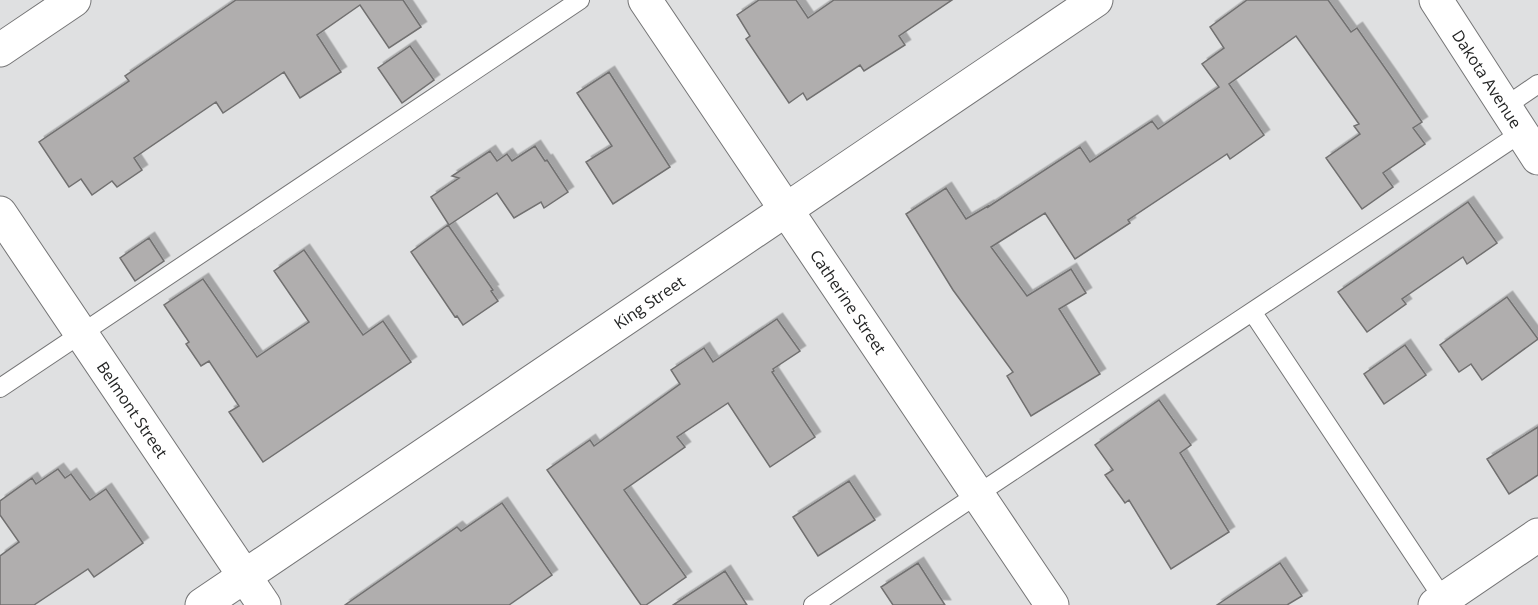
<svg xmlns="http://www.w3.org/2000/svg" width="1538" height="605" font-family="'Open Sans',sans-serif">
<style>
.building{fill:#b0aeae;stroke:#717070;stroke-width:1.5;filter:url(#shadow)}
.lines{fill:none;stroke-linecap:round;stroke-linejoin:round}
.lane-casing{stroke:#757576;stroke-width:20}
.street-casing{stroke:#757576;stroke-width:35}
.lane{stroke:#fff;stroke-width:18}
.street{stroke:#fff;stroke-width:33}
.labels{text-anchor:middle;stroke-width:6;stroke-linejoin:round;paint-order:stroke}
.street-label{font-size:16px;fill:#232424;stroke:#ecedee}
</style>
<defs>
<filter id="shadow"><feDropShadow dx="5.5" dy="-5.5" stdDeviation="0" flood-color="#0004"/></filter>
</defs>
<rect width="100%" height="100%" fill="#dfe0e1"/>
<!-- building -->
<path class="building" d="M236,0h167l18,27 -32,21 -29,-43 -43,30 24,37 -41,26 -16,-26 -61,41 -7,-11 -82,56 8,12 -25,17 -5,-6 -20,14 -11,-16 -12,8 -30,-45 90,-61 -4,-5z
M759,0h37l12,18 26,-18h118l-53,36 6,9 -41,26 -4,-6 -53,35 -4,-7 -14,10 -43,-64 4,-3 -13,-21z
M1247,0h81l23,32 6,-4 35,50 30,44 -9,6 12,16 -42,29 10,14 -31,22 -36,-51 34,-24 -6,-8 5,-2 -63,-88 -67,48 35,51 -34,24 -3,-5 -99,66 2,3 -55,36 -30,-46 -54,34 36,49 44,-27 15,24 -27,16 41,65 -69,42 -24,-40 6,-4 -60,-82 -47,-76 40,-26 20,31 22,-13v1l92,-60 10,15 62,-41 6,8 61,-42 -17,-23 22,-16 -14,-21z
M410,46l24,34 -32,23 -24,-35z
M609,72l61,95 -57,37 -27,-42 26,-16 -35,-53z
M535,146l10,15 2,-1 21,32 -24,16 -3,-6 -27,16 -17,-25 -48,32 -18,-28 28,-19 -7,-2 38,-25 7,10 10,-7 5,7z
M1468,202l29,41 -30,21 -4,-7 -61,42 4,5 -39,28 -29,-40z
M448,225l45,65 -2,1 7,10 -35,24 -6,-9 -2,1 -44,-65z
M149,238l15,23 -29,20 -15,-23z
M304,250l59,85 20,-14 28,41 -148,100 -34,-50 10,-6 -30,-45 -8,5 -15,-22 3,-2 -25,-37 39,-26 54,78 52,-35 -35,-51z
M1507,297l31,42 -56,41 -11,-16 -12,8 -19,-27z
M777,319l23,32 -27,18 1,2 -2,1 43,65 -45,30 -42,-64 -51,34 8,10 -61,43 62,87 -40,28h-5l-94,-135 43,-30 4,6 86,-62 -9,-14 33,-22 9,14z
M1405,345l21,30 -42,29 -20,-30z
M1159,400l32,45 -11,8 49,79 -58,37 -42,-69 -4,3 -20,-28 8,-5 -18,-25z
M1538,427v48l-29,19 -22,-35z
M58,469l7,9 6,-4 19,26 16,-11 37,54 -49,34 -6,-8 -54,36h-34v-49l19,-14 -19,-27v-14l32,-23 4,6z
M849,481l26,39 -57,36 -25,-39z
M502,503l50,72 -43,30h-164l112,-78 4,4z
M918,563l27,42h-52l-12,-18z
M1280,563l22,33 -15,9h-70z
M725,571l22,34h-74z"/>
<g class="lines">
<defs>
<path id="lane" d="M1506,106l32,-22
M1253,313l191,287
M0,388l580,-388
M813,605c234,-159 472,-314 708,-472"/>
<g id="street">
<path id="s1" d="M645,0l407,605"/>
<path id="s2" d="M1436,0l102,158"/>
<path d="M0,50l74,-50"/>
<path id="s3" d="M0,213l264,392"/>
<path id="s4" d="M202,605l894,-605"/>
<path d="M1435,605l103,-70"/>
</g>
</defs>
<!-- lane casing -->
<use href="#lane" class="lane-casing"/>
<!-- street casing -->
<use href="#street" class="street-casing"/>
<!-- lane -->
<use href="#lane" class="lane"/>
<!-- street -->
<use href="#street" class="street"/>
</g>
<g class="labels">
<!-- street labels -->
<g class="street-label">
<text dy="6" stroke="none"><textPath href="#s2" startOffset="94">Dakota Avenue</textPath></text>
<text dy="6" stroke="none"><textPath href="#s1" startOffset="364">Catherine Street</textPath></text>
<text dy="6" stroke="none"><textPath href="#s4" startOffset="540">King Street</textPath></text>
<text dy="6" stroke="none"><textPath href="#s3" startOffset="237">Belmont Street</textPath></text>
</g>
</g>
</svg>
